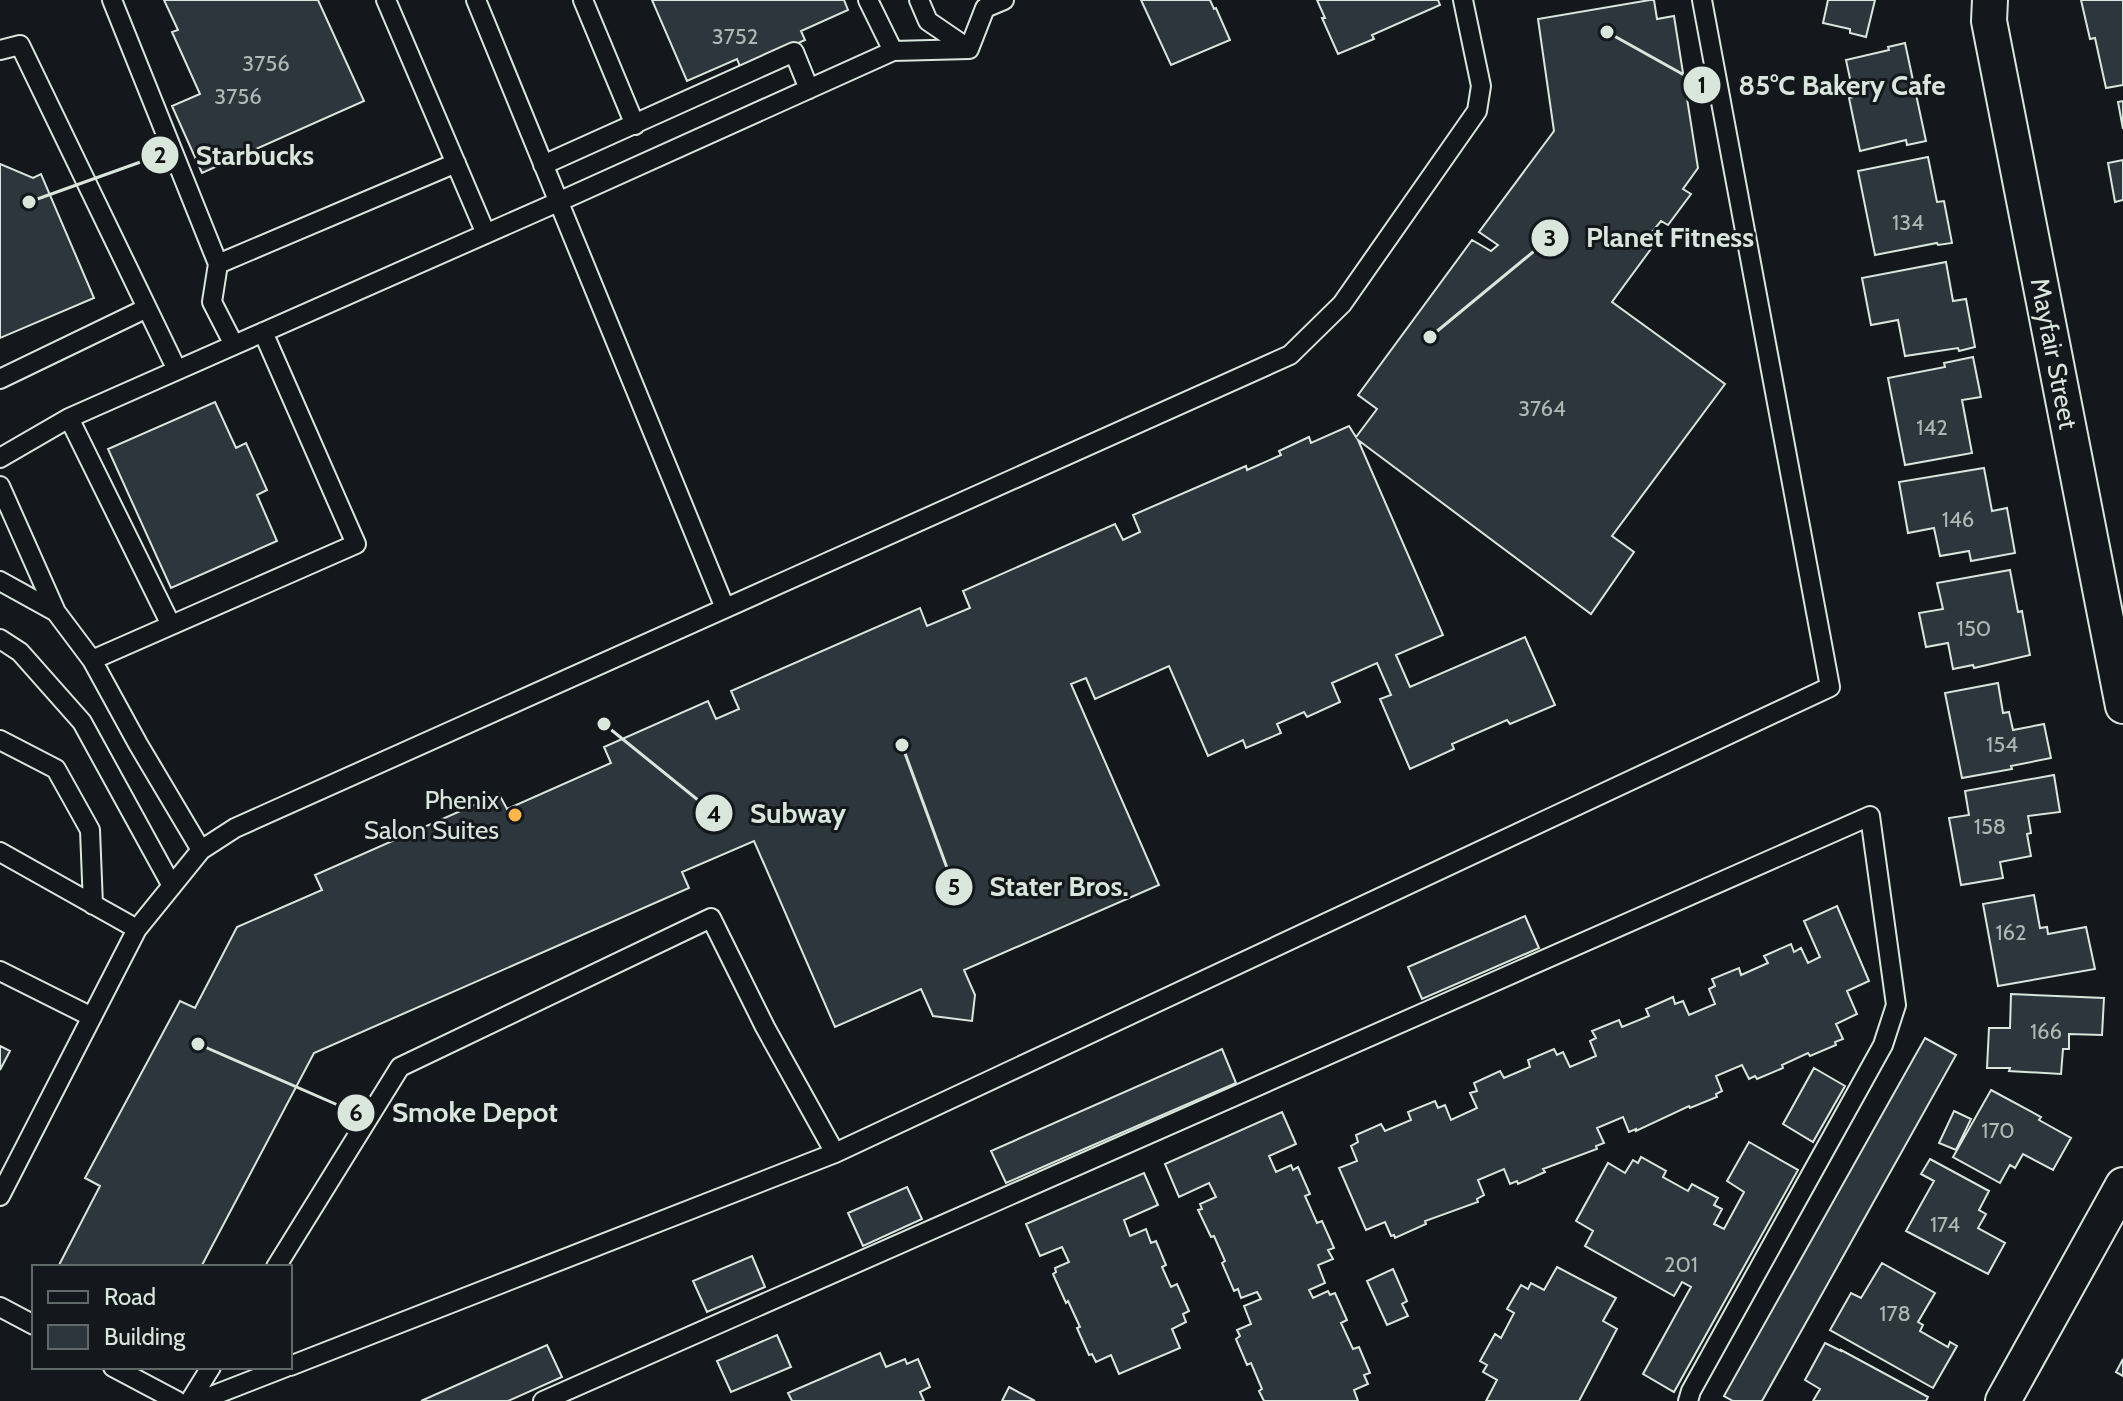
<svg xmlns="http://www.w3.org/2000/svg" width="2123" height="1401" font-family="Cabin,sans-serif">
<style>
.building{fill:#2c363c;stroke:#d8e6dc;stroke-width:2}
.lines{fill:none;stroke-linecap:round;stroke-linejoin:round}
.service-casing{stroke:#d8e6dc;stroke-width:22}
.minor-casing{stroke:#d8e6dc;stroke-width:38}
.service{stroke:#14181c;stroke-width:18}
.minor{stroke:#14181c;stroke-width:34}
.poi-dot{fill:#ffb74d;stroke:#14181c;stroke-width:3}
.labels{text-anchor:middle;stroke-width:6;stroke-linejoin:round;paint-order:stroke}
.number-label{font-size:22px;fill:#adbab4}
.street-label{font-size:26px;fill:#d8e6dc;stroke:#14181c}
.poi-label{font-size:26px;fill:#d8e6dc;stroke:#14181c;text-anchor:end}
.leader{fill:none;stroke:#d8e6dc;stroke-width:3}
.callout-dot{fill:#d8e6dc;stroke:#14181c;stroke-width:3}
.mark-label{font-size:24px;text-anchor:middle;font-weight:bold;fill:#111}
.callout-label{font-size:28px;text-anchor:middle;font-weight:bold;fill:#d8e6dc;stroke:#14181c;stroke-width:6;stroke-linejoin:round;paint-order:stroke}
</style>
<rect width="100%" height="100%" fill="#14181c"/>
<!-- building -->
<path class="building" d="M164,0h154l46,101 -162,72 -30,-67 28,-12 -28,-62 6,-2z
M652,0h192l4,10 -47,21 4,9 -64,29 -4,-10 -50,22z
M1141,0h69l4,9 2,-1 14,32 -59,25z
M1317,0h121l2,5 -68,30 2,4 -36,15 -16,-36h3z
M1650,0h4l3,19 17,-3 24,152 -15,21 8,5 -23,31 -7,-4 -9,11 7,6 -47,64 113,82 -113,152 22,16 -43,62 -233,-174 85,195 -47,20 14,32 115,-50 30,68 -45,19 -3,-4 -55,24 2,5 -44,20 -30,-70 11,-4 -14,-32 -45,20 8,19 -33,15 -3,-5 -27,12 4,9 -35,15 -3,-8 -35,16 -39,-90 -74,33 -9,-21 -15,6 88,201 -195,85 11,25 -3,26 -39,-5 -12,-27 -86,38 -81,-186 -72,31 7,16 -375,165 -113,214h-143l42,-81 -15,-8 95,-177 15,7 42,-81 85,-37 -7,-15 184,-81 8,15 104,-46 -7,-16 104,-46 8,18 23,-10 -8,-18 189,-83 7,18 43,-18 -7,-17 152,-67 8,16 17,-8 -7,-17 113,-49 1,4 34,-15 -2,-4 30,-14 2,6 38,-17 7,11 21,-28 -19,-14 114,-155 19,11 7,-6 -19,-13 75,-101 -16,-112z
M1828,0h47l-9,37 -16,-4v-4l-27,-6z
M2081,0h42v85l-17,3 -11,-50 -5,1z
M1905,43l21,98 -19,4 -1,-5 -46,11 -11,-53 5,-1 -8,-37 43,-10 -1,-3z
M2123,101v28l-5,-27z
M1928,157l9,45 7,-1 8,42 -14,2 -1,-2 -62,12 -17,-84z
M2123,160v40l-8,2 -7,-39z
M0,164l33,14 8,-4 53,124 -94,40z
M1946,262l7,39 13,-2 9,48 -16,4 -1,-3 -53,8 -7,-36 -27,5 -9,-47z
M1973,357l8,40 -19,3 10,53 -67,12 -17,-87 57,-11 -1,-4z
M215,402l21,46 10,-5 21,47 -10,5 20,46 -106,47 -63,-139z
M1984,468l8,43 15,-3 8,45 -44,8 -2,-10 -29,5 -6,-28 -26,5 -9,-51z
M2010,570l8,42 4,-1 8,44 -56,13 -1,-3 -20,4 -5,-26 -22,4 -7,-34 24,-4 -6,-26z
M1998,683l5,30 6,-1 4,18 31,-6 7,34 -40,8 1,3 -50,9 -17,-85z
M2054,775l6,37 -32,4 3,17 -4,1 4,22 -31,6 3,16 -42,7 -12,-67 20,-3 -4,-24z
M2034,895l6,33 7,-1 1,7 38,-7 9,42 -97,17 -15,-82z
M1837,906l32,75 -22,10 10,23 -21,10 7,15 -8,3 1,3 -26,11 -2,-3 -26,12 1,3 -26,11 -2,-3 -6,3 -7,-14 -26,11 6,15 -6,3 1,3 -27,11 -1,-2 -53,25v-2l-7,3 -6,-15 -26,11 7,15 -8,3 1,3 -54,20 2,3 -27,12 -1,-3 -7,3 -6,-15 -26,11 6,15 -7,4 1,3 -53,19 1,3 -31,14 -1,-3 -3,1 -6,-14 -19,8 -27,-62 18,-7 -6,-15 7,-4 -2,-7 25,-11 4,7 26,-11 -3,-8 27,-11 3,7 7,-3 6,15 26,-12 -7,-15 7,-2 -3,-8 26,-12 4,7 26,-11 -2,-7 26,-11 3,6 6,-3 7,15 26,-11 -6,-15 6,-3 -4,-7 27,-11 3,7 27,-11 -3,-7 27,-12 2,7 8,-3 6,14 26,-11 -6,-15 6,-3 -3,-7 27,-11 2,7 27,-12 -4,-7 27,-12 3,8 7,-4 7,15 12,-6 -16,-36z
M1525,916l14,32 -117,51 -14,-32z
M2011,994l93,4 -2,37 -33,-1v15h-6l-2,25 -52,-3 1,-3h-23l2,-40h21z
M1925,1038l31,17 -194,346h-29l-9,-5z
M0,1046l10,5 -10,19z
M1222,1049l14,34 -230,100 -15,-32z
M1814,1068l31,18 -32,56 -30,-18z
M1991,1090l50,27 -2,3 32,18 -18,32 -30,-16 -8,14 -5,-3 -10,18 -47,-26z
M1954,1111l17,8 -15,31 -17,-7z
M1282,1112l14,32 -27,12 7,16 15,-7 2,5 5,-3 12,27 -5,2 12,27 5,-2 12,27 -6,2 5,9 -15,6 7,18 -16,7 4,8 15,-7 2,4 5,-2 12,27 -6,3 12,26 6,-2 11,26 -6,2 4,9 -14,6 4,11h-94l-5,-10 3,-2 -11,-26 -4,2 -11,-26 4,-3 -3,-6 14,-6 -7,-18 17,-7 -4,-7 -16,6 -3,-9 -4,2 -12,-28 3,-2 -11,-25 -3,1 -13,-27 4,-1 -2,-5 16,-7 -7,-14 -30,14 -14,-33z
M1749,1142l49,28 -124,222 -31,-18 48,-87 -9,-5 -8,14 -89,-50 8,-15 -17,-10 32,-58 17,10 8,-13 5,3 3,-6 25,14 -3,6 25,14 4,-7 26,14 -4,7 8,4 -8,15 10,5 20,-37 -17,-11z
M1930,1159l59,32 -10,19 7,4 -8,14 27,15 -17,31 -82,-43 28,-50 -13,-7z
M1144,1173l14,32 -34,15 6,16 16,-7 5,14 5,-2 10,24 -4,2 9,20 6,-3 12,27 -6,3 3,8 -14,7 8,19 -61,26 -8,-19 -15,7 -4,-8 -3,1 -12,-27 3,-1 -12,-26 -2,2 -13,-29 3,-2 -1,-4 14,-6 -7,-15 -22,9 -14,-32z
M907,1187l15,32 -59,27 -15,-33z
M752,1256l13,31 -58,25 -14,-31z
M1882,1263l53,30 -17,29 5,3 -3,6 28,16 2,-5 7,4 -24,42 -103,-58 21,-37 10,5z
M1557,1267l59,31 -13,23 14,8 -38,72h-93l11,-21 -14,-8 4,-7 -7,-4 15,-27 6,4 13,-25 -7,-4 14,-24 7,4 3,-6 13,7z
M1393,1269l14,32 -5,3 6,12 -21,9 -20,-44z
M777,1335l14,32 -60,25 -14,-31z
M1825,1343l16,8v-1l87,47 -2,4h-113l7,-12 -15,-9z
M547,1345l15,32 -54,24h-87z
M880,1353l6,14 19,-8 2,5 11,-5 12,28 -10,5 4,9h-132l-4,-8z
M2123,1359v17l-7,-4z
M1009,1387l26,14h-33z"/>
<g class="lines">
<defs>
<path id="service" d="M112,0l106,264 -6,38 22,43
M386,0l100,234
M476,0l249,608
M583,0l52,125
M868,0l25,51
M919,0l9,21 41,28
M0,50l20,-5 157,325
M543,165l251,-113 15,37
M218,264l238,-101
M0,379l147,-71
M69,418l102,207
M0,458l69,-40 489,-216 335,-151 76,-2 16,-41 19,-8
M0,486l56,126
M0,581l56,31 36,48 46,84 63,106
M0,639l20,13 62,70 90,164
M92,660l264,-116 -93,-212
M0,740l56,29 34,61 3,75
M0,852l137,77
M0,971l92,46
M0,1196l137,-267 64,-79 34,-22 1055,-473 52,-51 135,-193 4,-25 -18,-86
M276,1267l124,-200 311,-149 54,109 70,126
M0,1307l34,18
M290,1366l545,-213 995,-466 -128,-687
M113,1367l64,34
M190,1401l21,-34
M199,1401l87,-34
M543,1401l1327,-585 26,189 -13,40 -192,346 -3,10"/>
<g id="minor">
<path id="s1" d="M1990,0l-1,21 134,685"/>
<path d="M2003,1401l120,-216"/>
</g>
</defs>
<!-- service casing -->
<use href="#service" class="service-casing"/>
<!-- minor casing -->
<use href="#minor" class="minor-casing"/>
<!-- service -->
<use href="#service" class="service"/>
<!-- minor -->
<use href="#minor" class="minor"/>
</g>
<!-- markers -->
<circle class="poi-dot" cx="515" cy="815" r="8"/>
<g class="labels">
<!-- number labels -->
<g class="number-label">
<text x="735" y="44">3752</text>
<text x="266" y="71">3756</text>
<text x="238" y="104">3756</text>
<text x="1908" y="230">134</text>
<text x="1542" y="416">3764</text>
<text x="1932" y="435">142</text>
<text x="1958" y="527">146</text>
<text x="1974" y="636">150</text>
<text x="2002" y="752">154</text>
<text x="1990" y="834">158</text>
<text x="2011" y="940">162</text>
<text x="2046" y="1039">166</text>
<text x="1998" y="1138">170</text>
<text x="1945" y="1232">174</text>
<text x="1681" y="1272">201</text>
<text x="1895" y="1321">178</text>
</g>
<!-- street labels -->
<g class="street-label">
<text dy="9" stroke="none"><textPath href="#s1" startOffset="360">Mayfair Street</textPath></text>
</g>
<!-- poi labels -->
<g class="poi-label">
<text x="499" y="809">Phenix<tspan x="499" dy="30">Salon Suites</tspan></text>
</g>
</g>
<!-- callouts -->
<path class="leader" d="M1607 32L1702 85M29 202L160 155M1430 337L1550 238M604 724L714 813M902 745L954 887M198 1044L356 1113"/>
<g class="callout-dot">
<circle cx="1607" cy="32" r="8"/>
<circle cx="29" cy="202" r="8"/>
<circle cx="1430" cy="337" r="8"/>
<circle cx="604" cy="724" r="8"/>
<circle cx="902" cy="745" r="8"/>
<circle cx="198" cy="1044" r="8"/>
<circle cx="1702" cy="85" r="20"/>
<circle cx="160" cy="155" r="20"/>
<circle cx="1550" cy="238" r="20"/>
<circle cx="714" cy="813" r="20"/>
<circle cx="954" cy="887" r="20"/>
<circle cx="356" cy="1113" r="20"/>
</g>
<g class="mark-label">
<text x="1702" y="93">1</text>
<text x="160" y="163">2</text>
<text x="1550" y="246">3</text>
<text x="714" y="822">4</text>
<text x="954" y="895">5</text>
<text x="356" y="1121">6</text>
</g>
<g class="callout-label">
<text x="1842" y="95">85°C Bakery Cafe</text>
<text x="255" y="165">Starbucks</text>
<text x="1670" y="247">Planet Fitness</text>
<text x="798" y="823">Subway</text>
<text x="1059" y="896">Stater Bros.</text>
<text x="475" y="1122">Smoke Depot</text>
</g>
<!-- legend -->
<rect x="32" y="1265" width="260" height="104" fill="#14181c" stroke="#626a69" stroke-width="2"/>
<rect x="48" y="1291" width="40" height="12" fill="#14181c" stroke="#626a69" stroke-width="2"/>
<text x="104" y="1305" font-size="24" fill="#d8e6dc">Road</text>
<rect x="48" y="1325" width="40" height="24" fill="#2c363c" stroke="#626a69" stroke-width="2"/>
<text x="104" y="1345" font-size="24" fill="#d8e6dc">Building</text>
</svg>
